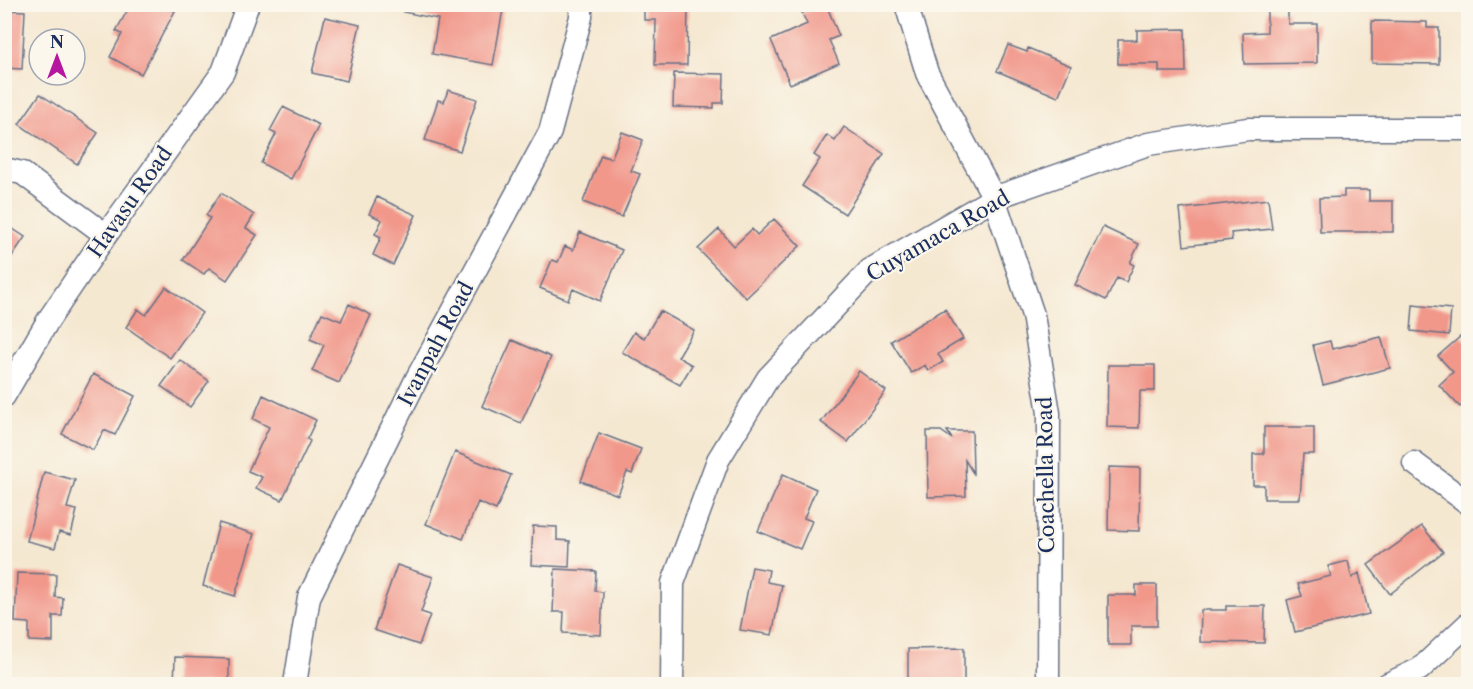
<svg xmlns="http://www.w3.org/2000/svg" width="1473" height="689" font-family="'Libre Caslon Text',serif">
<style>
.building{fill:#f1988b}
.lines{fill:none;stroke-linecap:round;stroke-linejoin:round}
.minor-casing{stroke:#677086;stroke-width:25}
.minor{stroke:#fff;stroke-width:22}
.labels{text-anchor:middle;stroke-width:4.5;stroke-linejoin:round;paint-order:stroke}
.street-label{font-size:21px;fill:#1b2f5e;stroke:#fbf7ec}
</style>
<rect width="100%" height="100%" fill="#fbf7ec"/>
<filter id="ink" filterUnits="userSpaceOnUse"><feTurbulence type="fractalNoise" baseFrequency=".0167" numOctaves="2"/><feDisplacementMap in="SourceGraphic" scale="12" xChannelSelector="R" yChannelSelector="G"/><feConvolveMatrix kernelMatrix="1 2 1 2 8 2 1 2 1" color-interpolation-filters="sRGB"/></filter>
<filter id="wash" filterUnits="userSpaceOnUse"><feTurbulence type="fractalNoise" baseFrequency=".008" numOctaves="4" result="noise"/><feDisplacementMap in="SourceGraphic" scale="24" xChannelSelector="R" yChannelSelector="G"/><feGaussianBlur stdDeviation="1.35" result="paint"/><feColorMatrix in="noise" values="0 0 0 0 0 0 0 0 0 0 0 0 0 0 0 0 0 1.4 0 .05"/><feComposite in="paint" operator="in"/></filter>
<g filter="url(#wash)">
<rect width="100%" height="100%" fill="#f5e8d1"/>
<g id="blocks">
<!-- building -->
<path class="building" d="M131,4h31l13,7 -34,63 -31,-17 12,-23 -6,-3z
M404,4h100l-11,61 -61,-11 6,-35 -35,-7z
M644,4h44l-1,61h-32l1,-45h-12z
M823,4h3l13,32 -10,4 10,23 -49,21 -19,-44 36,-16 -5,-11z
M4,10l21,1 -3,58 -18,-1z
M1267,11h21v13h29v39l-73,1 -1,-31 24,-1z
M325,17l35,8 -13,56 -35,-8z
M1372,21l55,1v6h12v36l-67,-1z
M1185,29l1,43h-27v-8h-41v-24h19v-10z
M1008,45l19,7 1,-4 43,18 -13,31 -61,-26z
M674,73l50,1 -1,29h-9v5l-41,-1z
M448,90l29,9 -17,52 -35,-11 13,-40 6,2z
M40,94l58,39 -21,31 -58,-40z
M283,107l36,18 -28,54 -30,-16 15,-29 -6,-3z
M844,127l40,27 -39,60 -43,-28 18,-27 -6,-4 13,-20 8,6z
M622,132l21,8 -12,31 9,3 -18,43 -39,-15 18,-47 10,4z
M1344,190h25v11h24v31h-73l-1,-34 25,-1z
M221,193l33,22 -8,13 11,7 -30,45 -18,-12 -5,6 -21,-14 27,-42 -4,-3z
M377,197l39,18 -23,50 -20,-10 8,-18 -6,-3 7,-14 -13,-6z
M1268,199l4,30 -41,4 1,7 -48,6 -4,-37z
M774,219l26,27 -54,52 -48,-49 21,-20 15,17 18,-17 5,6z
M4,223l21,14 -21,31z
M1103,227l36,17 -9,19 4,2 -8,17 -9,-4 -11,22 -31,-15z
M580,232l42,18 -22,51 -27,-12 -5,11 -28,-12 12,-28 6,2 7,-16 8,4z
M166,287l36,26 -32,45 -44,-31 12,-18 8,6z
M349,304l22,11 -32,68 -27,-12 12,-26 -14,-6 12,-26 19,8z
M1413,305l38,4 -2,26 -38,-4z
M945,309l18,30 -25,15 5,8 -15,9 -3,-6 -14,8 -20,-32z
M660,311l34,19 -16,27 14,8 -12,20 -58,-33 12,-20 10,6z
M1461,336l7,8v55l-8,8 -21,-22 14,-13 -15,-16z
M1381,337l9,31 -67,17 -10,-40 17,-4 2,8z
M512,340l39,17 -30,66 -39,-17z
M180,360l29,21 -19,26 -29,-21z
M1108,365h47v26h-15l-1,37 -32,-1z
M859,371l27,20 -38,51 -27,-20z
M93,374l42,22 -20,39 -11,-5 -11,20 -31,-16z
M263,395l53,25 -9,19 3,2 -28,59 -26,-12 6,-11 -14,-6 21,-44 -16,-8z
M1264,427h50v27h-11l-3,45h-36v-14h-11v-31h11z
M927,431h14l11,8 -5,-8h25l1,42 -8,-13 1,36 -38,1z
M599,433l42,16 -9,25 -5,-2 -9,23 -37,-14z
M455,452l56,23 -15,35 -18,-8 -15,37 -37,-15z
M1109,467l31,1 -1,63 -31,-1z
M44,472l31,8 -8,28 10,2 -6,25 -12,-3 -4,16 -28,-7z
M783,474l33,15 -12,29 8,3 -12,28 -42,-18z
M219,523l35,11 -19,62 -32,-10z
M533,526l24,1v13l13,1 -1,26 -38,-2z
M1422,526l21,26 -53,42 -22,-29z
M1348,561l4,17 7,-5 10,41 -74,18 -8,-32 15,-4 -4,-12 33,-8 -3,-10z
M397,565l36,12 -12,35 9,3 -11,30 -45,-15z
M752,567l17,3 -2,12 15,3 -10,50 -32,-5z
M555,569l41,2 -1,20 8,1 -2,43 -38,-2 1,-21h-11z
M17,573l39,1 -1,23 8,1 -1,18h-9v26l-24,-1v-18l-14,-1z
M1136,585h21v41h-26v19h-23v-50h28z
M1226,606h39l-1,37 -64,-1 1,-32h25z
M964,648v36h-56v-35z
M175,657l54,2v23l-55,2z"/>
</g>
</g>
<g filter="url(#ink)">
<use href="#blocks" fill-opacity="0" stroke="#677086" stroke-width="1.5"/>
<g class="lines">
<defs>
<path id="minor" d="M906,4l21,69 67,125 39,117 16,98 -1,271
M4,169l18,4 84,62
M4,396l45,-77 57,-84 117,-163 25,-68
M1414,463l54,40
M295,684l14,-87 108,-219 133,-246 31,-115v-13
M672,684l1,-101 45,-123 50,-82 102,-108 124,-72 154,-54 100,-15h220
M1388,684l32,-15 48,-45"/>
</defs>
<!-- minor casing -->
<use href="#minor" class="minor-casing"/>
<!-- minor -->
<use href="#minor" class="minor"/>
</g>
</g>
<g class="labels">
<!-- street labels -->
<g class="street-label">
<text transform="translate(130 202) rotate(-55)" y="7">Havasu Road</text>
<text transform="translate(938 236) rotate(-30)" y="7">Cuyamaca Road</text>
<text transform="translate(436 344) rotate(-62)" y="7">Ivanpah Road</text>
<text transform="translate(1046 475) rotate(-91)" y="7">Coachella Road</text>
</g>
</g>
<!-- margin -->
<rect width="1473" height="689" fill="none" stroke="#fbf7ec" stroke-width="24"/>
<!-- north arrow -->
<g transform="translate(57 57)"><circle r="28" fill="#fbf7ec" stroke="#a1a7b3" stroke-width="1.5"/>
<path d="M0-4.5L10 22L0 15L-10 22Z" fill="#b5179e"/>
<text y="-9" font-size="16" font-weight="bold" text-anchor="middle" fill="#1b2f5e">N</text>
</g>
</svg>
